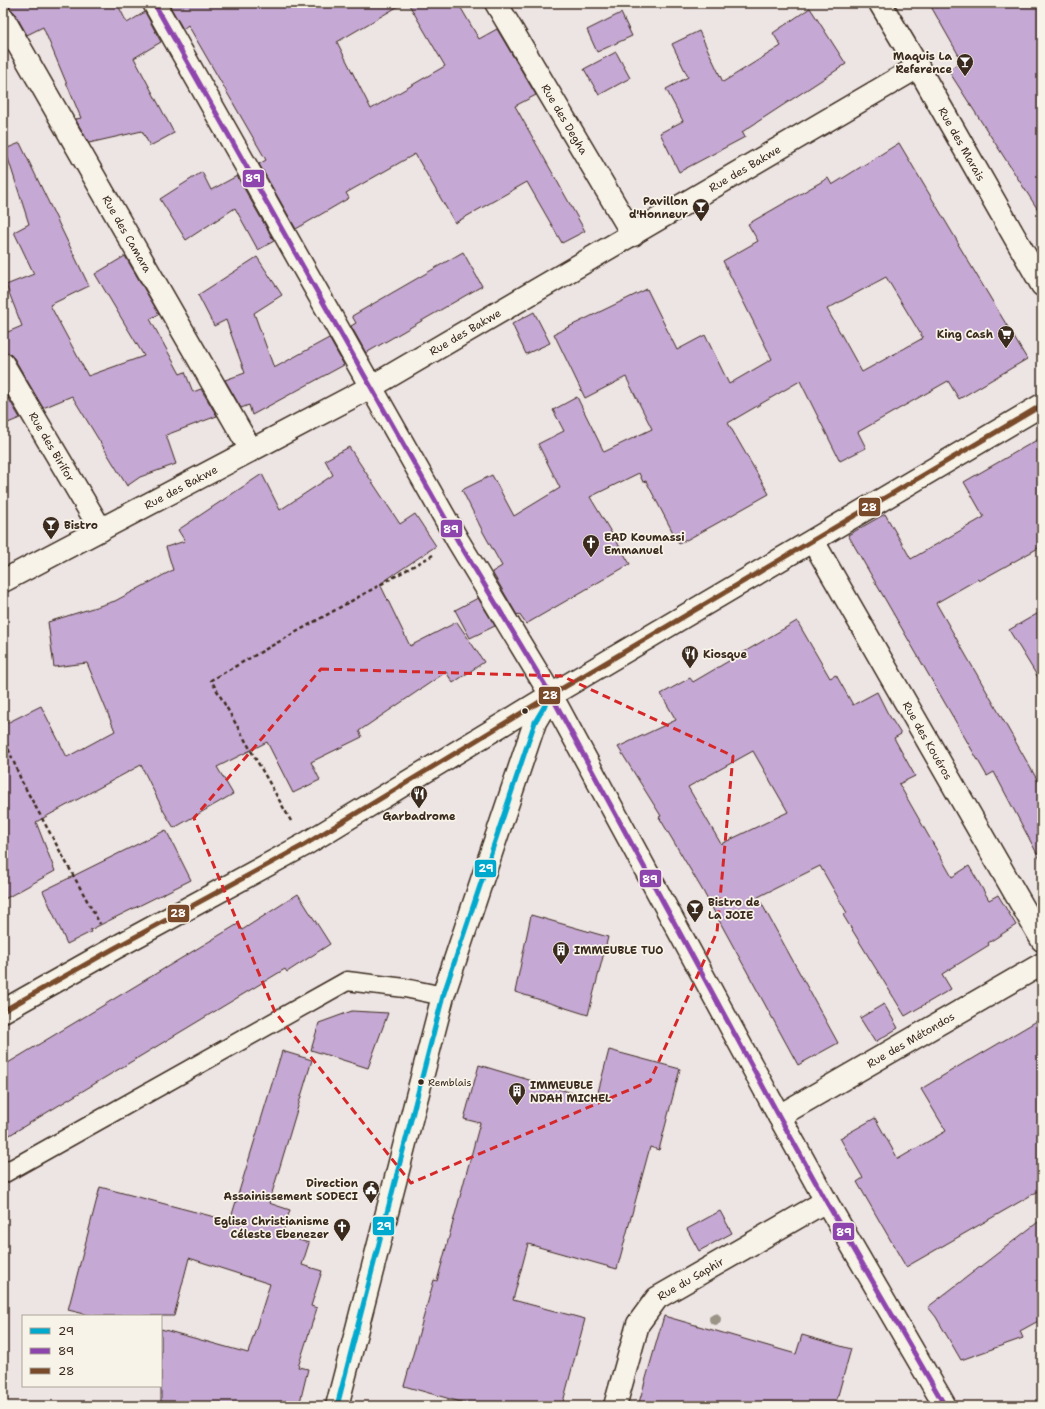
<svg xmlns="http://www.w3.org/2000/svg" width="1045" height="1409" font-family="'Shantell Sans',sans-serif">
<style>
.building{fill:#c6a8d4;stroke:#3b2a1e;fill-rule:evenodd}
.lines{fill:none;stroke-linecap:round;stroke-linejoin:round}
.service-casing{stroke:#3b2a1e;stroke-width:21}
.minor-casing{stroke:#3b2a1e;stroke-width:25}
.tertiary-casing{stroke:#3b2a1e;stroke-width:25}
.path{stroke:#3b2a1e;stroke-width:2.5;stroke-dasharray:4 3;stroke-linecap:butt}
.service{stroke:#f7f3e8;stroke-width:18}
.minor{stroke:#f7f3e8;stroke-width:22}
.tertiary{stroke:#f7f3e8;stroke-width:22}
.bus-1-casing{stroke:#f7f3e8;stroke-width:8}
.bus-2-casing{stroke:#f7f3e8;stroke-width:8}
.bus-3-casing{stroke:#f7f3e8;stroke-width:8}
.bus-1{stroke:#00a9ce;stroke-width:5}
.bus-2{stroke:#8e44ad;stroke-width:5}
.bus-3{stroke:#7a4b2a;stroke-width:5}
.tree{fill:#9a9386}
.marked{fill:none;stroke:#d62828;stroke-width:3;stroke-dasharray:8 5;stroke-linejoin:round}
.bus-dot{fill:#3b2a1e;stroke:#f7f3e8;stroke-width:1.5}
.labels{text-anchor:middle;stroke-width:3.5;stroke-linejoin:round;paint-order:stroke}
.bus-label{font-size:10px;fill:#3b2a1e;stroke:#f7f3e8;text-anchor:start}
.poi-label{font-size:11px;font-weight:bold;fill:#3b2a1e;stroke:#f7f3e8;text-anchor:start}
.street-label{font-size:11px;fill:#3b2a1e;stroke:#f7f3e8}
.line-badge{stroke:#f7f3e8;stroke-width:1.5}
.badge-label{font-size:11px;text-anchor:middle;font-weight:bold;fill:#fff}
</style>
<rect width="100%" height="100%" fill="#ede4e4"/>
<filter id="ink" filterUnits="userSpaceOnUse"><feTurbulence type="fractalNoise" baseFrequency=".025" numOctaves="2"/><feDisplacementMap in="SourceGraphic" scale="8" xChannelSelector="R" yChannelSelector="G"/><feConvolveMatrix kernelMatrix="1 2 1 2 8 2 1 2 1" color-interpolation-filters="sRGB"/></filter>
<g filter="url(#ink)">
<!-- building -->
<path class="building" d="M3,3h114l10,20 18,-11 16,30 -27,16 40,75 -24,13 -8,-15 -53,12 -12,-21 -1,-3 5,-1 -38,-91 -16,8 -13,-23 -5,-5 -6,-1z
M168,3h236l-67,39 34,67 74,-43 -37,-63h50l21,36 18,-10 39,66 -21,11 70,125 -23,12 -35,-61 -72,41 -40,-69 -69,39 3,5 -53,31 -37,-65 7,-4 -78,-135 -5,4z
M929,3h113v213l-94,-146 14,-9z
M810,8l36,56 -104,68 3,5 -66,35 -19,-39 23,-12 -17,-32 22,-12 -16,-33 27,-13 24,51 58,-36 -8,-13z
M621,13l11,23 -35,16 -10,-22z
M616,52l14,26 -31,17 -15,-26z
M20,143l69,143 -39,19 38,71 56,-20 -49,-82 30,-18 34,58 -9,5 30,55 5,-2 8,20 8,-3 16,27 -51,19 10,29 -36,13 -13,9 -55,-90 -29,12 -29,-50 -5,-5 -6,-1v-18l19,-8 -16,-41 28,-11 -20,-42 15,-8 -24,-75z
M899,143l60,101h-1l69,115 -68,40 -11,-18 -90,51 8,16 -26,13 -40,-80 -72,42 41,71 -55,31 -35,19 -33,-63 -3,1 -4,-9 -49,24 40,67 -104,60 -7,-10 -2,1 -25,-43 10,-6 -19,-34 -21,-42 30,-15 22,41 46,-28 -22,-44 26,-13 -11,-21 24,-13 27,55 48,-23 -26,-52 -41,21 -31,-64 93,-45 30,61 28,-15 24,49 43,-25 -49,-98 35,-20 -10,-17 80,-46 4,7zM886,277l37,61 -61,34 -35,-63z
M202,172l9,18 26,-14 37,65 -16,9 -23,-42 -49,32 -26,-41z
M463,252l19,34 -116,67 -15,-27 5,-3 -4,-7z
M257,257l25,38 -28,18 20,55 55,-30 15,27 -92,50 -3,-10 -8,3 -16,-28 20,-7 -19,-53 -12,6 -16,-31z
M534,312l16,31 -24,11 -14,-30z
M3,389l17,29 -17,7z
M1042,437v109l-63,35 -1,-2 -42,24 106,185v75l-48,-91 -7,4 -139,-241 37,-21 26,45 73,-42 -20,-35z
M349,447l51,77 15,-10 21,32 -56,38 30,62 47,-24 27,40 -31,21 -7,-11 -87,59 3,6 -51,25 9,18 -27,13 -26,-51 -50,25 16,27 -59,34 -11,-18 -22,-45 -105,57 19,49 -52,29v-175l38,-19 26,51 48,-26 -28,-68 -33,4 -6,-45 67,-21 58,-31 -7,-23 19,-6 -7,-11 84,-56 18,36 53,-35 -8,-15z
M478,598l17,28 -25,12 -15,-28z
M1042,611v73l-33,-54z
M797,621l33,57 6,-3 17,30 24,-13 10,20 14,22 -7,4 21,38 -16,8 53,93 17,-11 20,34 9,-5 18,30 -28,18 1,2 -47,29 9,15 -46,27 -62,-101 4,-2 -27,-47 -62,31 80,146 -40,22 -95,-174 -44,-74 2,-1 -43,-69 58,-27 -15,-26 29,-16 3,4zM753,751l35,61 -67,32 -33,-57z
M166,830l25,50 -101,50 1,2 -24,12 -24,-53z
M298,894l32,50 -43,28 -2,-3 -282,170v-73l235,-142 4,6z
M531,915l77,22 -20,78 -73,-23z
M884,1004l14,24 -23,14 -15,-24z
M352,1011l36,2 -20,55 -57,-18 8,-27z
M1042,1018v171l-136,78 -49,-85 6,-4 -23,-40 35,-20 23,41 48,-28 -25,-42 48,-29v1z
M609,1050l71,19 -21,81 -9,-3 -33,122 -89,-25 -15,56 72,19 -23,87h-87l-71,-20 30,-106 3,1 43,-158 -16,-4 15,-54 117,35z
M282,1051l30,9 -43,143 21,7 -8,25 27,8 -7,22 20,6 -11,35 6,2 -19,59 10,2 -9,37h-138v-77l87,24 22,-69 -81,-26 -15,58h-81l-25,-6 32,-123 130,34z
M720,1211l12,22 -33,18 -12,-22z
M1042,1219v100l-22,12 3,7 -62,22 -25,-43 -8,-10z
M664,1316l132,38 6,-19 49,14 -16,57h-197z"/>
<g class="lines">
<defs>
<path id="service" d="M3,1174l344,-193 58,7 38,8"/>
<g id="minor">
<path d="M154,3l304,538 93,154 228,421 47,85 119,205"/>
<path id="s1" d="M496,3l137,232"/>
<path id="s2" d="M3,18l248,432"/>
<path id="s3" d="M3,364l98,166"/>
<path id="s4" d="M813,541l229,399"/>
<path id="s5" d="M3,581l368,-194 547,-320"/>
<path d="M3,1011l110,-62 191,-104 247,-150"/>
<path id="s6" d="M779,1116l263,-152"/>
<path id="s7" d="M615,1406l23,-82 19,-26 169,-97"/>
</g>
<g id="tertiary">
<path id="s8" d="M880,3l38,64 124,218"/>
<path d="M337,1406l106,-410 92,-274 16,-27 491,-290"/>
</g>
</defs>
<!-- service casing -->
<use href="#service" class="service-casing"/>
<!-- minor casing -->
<use href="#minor" class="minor-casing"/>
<!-- tertiary casing -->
<use href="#tertiary" class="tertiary-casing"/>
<!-- path -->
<path class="path" d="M3,736l19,46 78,142
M291,821l-80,-141 222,-125"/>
<!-- service -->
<use href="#service" class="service"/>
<!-- minor -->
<use href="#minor" class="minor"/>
<!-- tertiary -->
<use href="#tertiary" class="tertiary"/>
<defs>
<path id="bus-1" d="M337,1406l106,-410 92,-274 16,-27"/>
<path id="bus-2" d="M154,3l304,538 93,154 228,421 47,85 119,205"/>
<path id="bus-3" d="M3,1011l110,-62 191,-104 247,-150 491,-290"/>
</defs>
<!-- bus-1 casing -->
<use href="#bus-1" class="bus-1-casing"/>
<!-- bus-2 casing -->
<use href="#bus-2" class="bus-2-casing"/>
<!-- bus-3 casing -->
<use href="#bus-3" class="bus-3-casing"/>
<!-- bus-1 -->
<use href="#bus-1" class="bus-1"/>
<!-- bus-2 -->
<use href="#bus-2" class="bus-2"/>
<!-- bus-3 -->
<use href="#bus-3" class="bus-3"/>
</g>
<!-- trees -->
<circle class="tree" cx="715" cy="1319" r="6"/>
</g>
<!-- marked area -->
<path class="marked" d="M321,669l241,7 171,80 -16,176 -67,149 -239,102 -136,-171 -81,-194z"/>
<!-- icons -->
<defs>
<symbol id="bar-pin" viewBox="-11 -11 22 30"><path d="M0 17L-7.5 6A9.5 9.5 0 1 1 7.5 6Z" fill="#3b2a1e" stroke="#f7f3e8"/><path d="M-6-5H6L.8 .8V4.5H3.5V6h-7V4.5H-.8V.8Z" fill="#fff"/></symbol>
<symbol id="supermarket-pin" viewBox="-11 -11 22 30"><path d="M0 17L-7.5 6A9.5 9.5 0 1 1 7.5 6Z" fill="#3b2a1e" stroke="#f7f3e8"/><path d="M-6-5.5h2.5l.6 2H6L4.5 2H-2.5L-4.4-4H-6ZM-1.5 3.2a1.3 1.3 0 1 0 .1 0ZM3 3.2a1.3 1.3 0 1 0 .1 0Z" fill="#fff"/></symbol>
<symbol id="church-pin" viewBox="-11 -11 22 30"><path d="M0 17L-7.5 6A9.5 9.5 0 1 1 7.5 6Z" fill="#3b2a1e" stroke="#f7f3e8"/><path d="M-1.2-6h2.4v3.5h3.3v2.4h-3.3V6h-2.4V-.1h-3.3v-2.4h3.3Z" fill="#fff"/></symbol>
<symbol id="restaurant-pin" viewBox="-11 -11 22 30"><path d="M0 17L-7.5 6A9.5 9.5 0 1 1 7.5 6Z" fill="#3b2a1e" stroke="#f7f3e8"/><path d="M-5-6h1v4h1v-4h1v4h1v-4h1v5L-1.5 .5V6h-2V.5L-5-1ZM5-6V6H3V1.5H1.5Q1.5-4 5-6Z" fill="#fff"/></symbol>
<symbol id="building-pin" viewBox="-11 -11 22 30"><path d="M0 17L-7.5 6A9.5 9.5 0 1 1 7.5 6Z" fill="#3b2a1e" stroke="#f7f3e8"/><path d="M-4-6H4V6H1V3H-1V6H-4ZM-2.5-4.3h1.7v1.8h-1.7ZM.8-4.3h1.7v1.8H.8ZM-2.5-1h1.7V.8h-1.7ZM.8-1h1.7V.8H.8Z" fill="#fff"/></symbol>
<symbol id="civic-pin" viewBox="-11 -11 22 30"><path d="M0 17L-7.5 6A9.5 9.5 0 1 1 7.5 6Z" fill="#3b2a1e" stroke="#f7f3e8"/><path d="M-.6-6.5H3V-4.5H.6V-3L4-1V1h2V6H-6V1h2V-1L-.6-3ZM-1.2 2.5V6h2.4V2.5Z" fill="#fff"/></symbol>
</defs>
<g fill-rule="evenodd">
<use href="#bar-pin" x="955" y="52" width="20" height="27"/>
<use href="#bar-pin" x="691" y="197" width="20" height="27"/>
<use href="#supermarket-pin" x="996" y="324" width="20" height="27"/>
<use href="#bar-pin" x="41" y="515" width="20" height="27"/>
<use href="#church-pin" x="581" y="533" width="20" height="27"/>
<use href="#restaurant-pin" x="680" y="644" width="20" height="27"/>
<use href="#restaurant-pin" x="409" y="784" width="20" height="27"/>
<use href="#bar-pin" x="685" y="898" width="20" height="27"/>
<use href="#building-pin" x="551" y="940" width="20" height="27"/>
<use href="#building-pin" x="507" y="1081" width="20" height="27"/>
<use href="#civic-pin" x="361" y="1179" width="20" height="27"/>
<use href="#church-pin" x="332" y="1217" width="20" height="27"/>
</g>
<!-- markers -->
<g class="bus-dot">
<circle cx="525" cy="711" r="3.5"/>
<circle cx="421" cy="1082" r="3.5"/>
</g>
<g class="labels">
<!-- bus labels -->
<g class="bus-label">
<text x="428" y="1086">Remblais</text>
</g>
<!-- poi labels -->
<g class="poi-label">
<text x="952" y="60" text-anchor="end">Maquis La<tspan x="952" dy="13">Reference</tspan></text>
<text x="688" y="205" text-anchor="end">Pavillon<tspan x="688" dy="13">d'Honneur</tspan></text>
<text x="993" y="338" text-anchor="end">King Cash</text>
<text x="64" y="529">Bistro</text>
<text x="604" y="541">EAD Koumassi<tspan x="604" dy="13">Emmanuel</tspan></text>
<text x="703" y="658">Kiosque</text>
<text x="419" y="820" text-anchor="middle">Garbadrome</text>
<text x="708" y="906">Bistro de<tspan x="708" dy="13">La JOIE</tspan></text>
<text x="574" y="954">IMMEUBLE TUO</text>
<text x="530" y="1089">IMMEUBLE<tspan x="530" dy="13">NDAH MICHEL</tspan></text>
<text x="358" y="1187" text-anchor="end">Direction<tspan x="358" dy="13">Assainissement SODECI</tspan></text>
<text x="329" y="1225" text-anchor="end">Eglise Christianisme<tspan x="329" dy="13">Céleste Ebenezer</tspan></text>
</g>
<!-- street labels -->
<g class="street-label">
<text dy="4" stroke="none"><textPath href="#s1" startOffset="135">Rue des Degha</textPath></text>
<text dy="4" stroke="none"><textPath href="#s8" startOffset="163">Rue des Marais</textPath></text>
<text dy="4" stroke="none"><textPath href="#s5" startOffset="849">Rue des Bakwe</textPath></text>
<text dy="4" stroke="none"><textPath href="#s2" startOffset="249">Rue des Camara</textPath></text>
<text dy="4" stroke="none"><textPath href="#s5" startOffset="525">Rue des Bakwe</textPath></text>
<text dy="4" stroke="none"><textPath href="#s3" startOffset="96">Rue des Birifor</textPath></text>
<text dy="4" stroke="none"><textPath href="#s5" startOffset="201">Rue des Bakwe</textPath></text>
<text dy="4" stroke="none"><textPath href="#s4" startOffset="230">Rue des Kouéros</textPath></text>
<text dy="4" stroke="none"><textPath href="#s6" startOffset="152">Rue des Métondos</textPath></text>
<text dy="4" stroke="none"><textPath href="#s7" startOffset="156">Rue du Saphir</textPath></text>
</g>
</g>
<g class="line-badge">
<rect x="242" y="169" width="23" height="19" rx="4" fill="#8e44ad"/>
<rect x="858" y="497" width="23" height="20" rx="4" fill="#7a4b2a"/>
<rect x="440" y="519" width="23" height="19" rx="4" fill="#8e44ad"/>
<rect x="538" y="686" width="23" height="19" rx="4" fill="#7a4b2a"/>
<rect x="474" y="859" width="23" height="19" rx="4" fill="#00a9ce"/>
<rect x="639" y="869" width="23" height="19" rx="4" fill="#8e44ad"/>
<rect x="167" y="904" width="23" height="19" rx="4" fill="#7a4b2a"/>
<rect x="372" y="1216" width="23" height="20" rx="4" fill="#00a9ce"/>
<rect x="832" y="1222" width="23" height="19" rx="4" fill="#8e44ad"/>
</g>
<g class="badge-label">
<text x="253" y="182">89</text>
<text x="869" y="511">28</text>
<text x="451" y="533">89</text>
<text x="550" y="699">28</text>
<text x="486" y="872">29</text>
<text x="650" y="883">89</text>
<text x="178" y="917">28</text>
<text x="384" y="1230">29</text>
<text x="844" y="1236">89</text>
</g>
<!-- margin -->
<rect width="1045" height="1409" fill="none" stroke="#f7f3e8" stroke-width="16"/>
<rect x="8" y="8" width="1029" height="1393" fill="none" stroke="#3b2a1e" stroke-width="1.5" filter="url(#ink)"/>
<!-- legend -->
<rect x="22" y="1315" width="140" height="72" fill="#f7f3e8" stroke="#aca397"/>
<rect x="30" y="1328" width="20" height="6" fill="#00a9ce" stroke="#aca397"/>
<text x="58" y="1335" font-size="12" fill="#3b2a1e">29</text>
<rect x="30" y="1348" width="20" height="6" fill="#8e44ad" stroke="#aca397"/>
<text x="58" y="1355" font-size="12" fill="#3b2a1e">89</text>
<rect x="30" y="1368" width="20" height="6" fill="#7a4b2a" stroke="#aca397"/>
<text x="58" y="1375" font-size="12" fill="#3b2a1e">28</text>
</svg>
